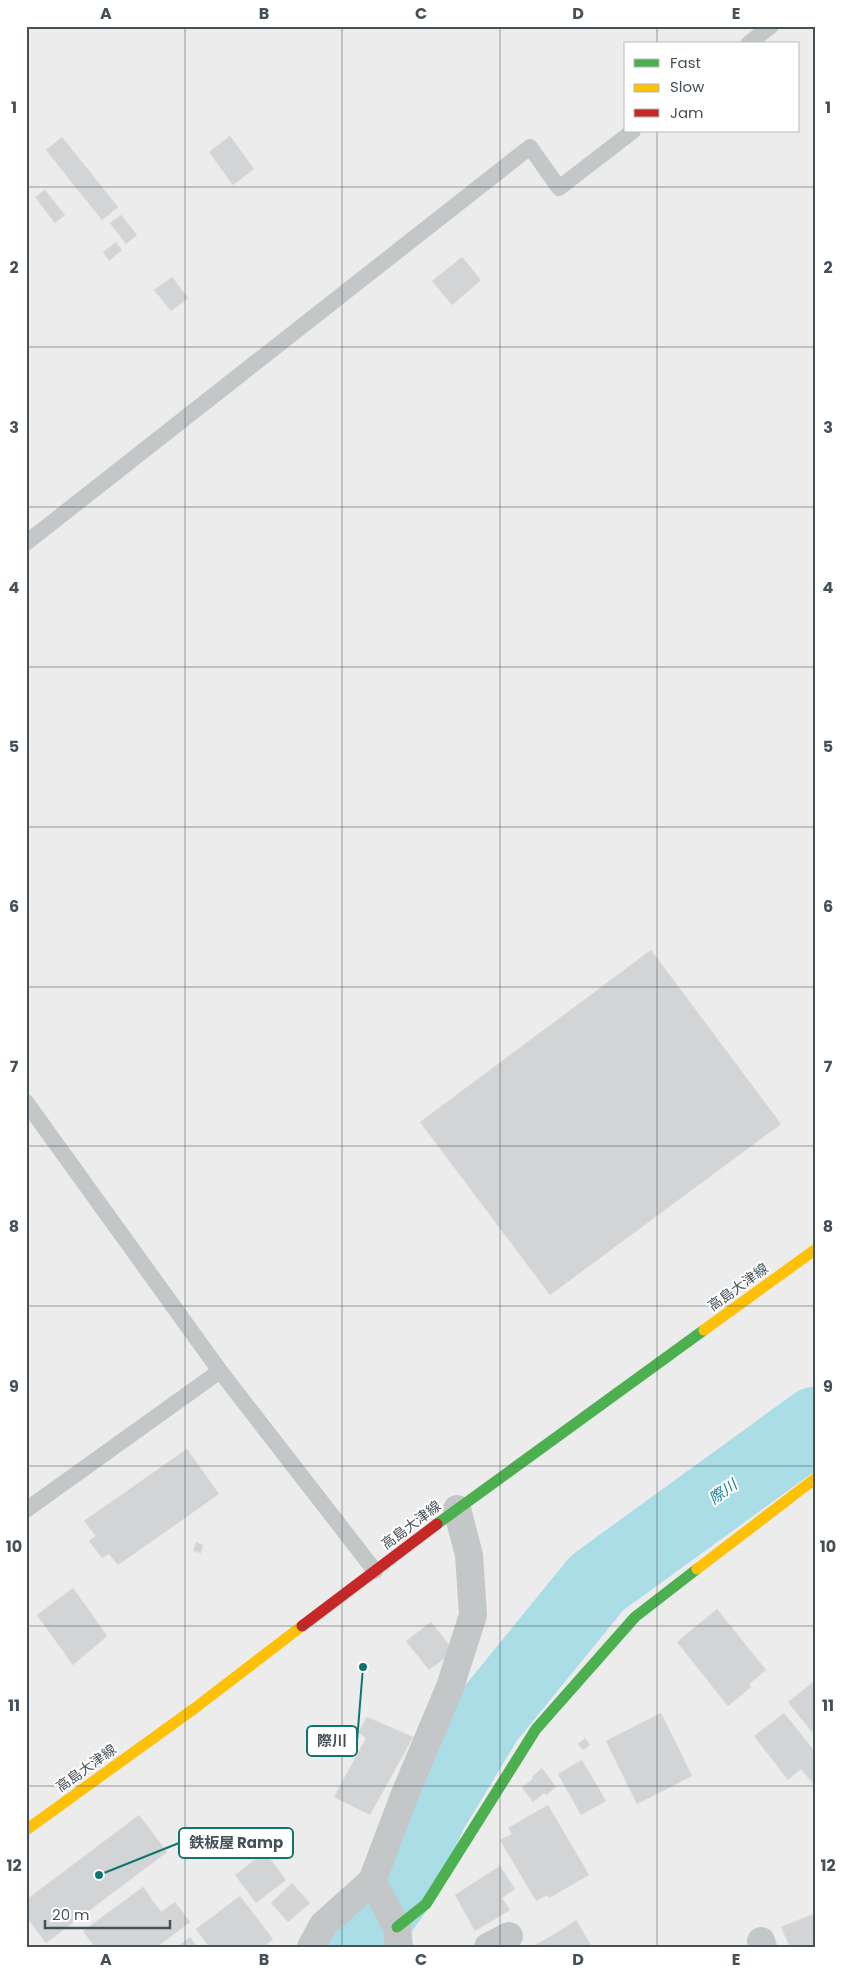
<svg xmlns="http://www.w3.org/2000/svg" width="842" height="1973" font-family="Poppins,'Noto Sans JP',sans-serif">
<style>
.lines{fill:none;stroke-linecap:round;stroke-linejoin:round}
.river{stroke:#aadde5;stroke-width:75}
.building{fill:#d3d4d5;stroke:#dededf}
.lane{stroke:#c4c7c8;stroke-width:16}
.street{stroke:#c4c7c8;stroke-width:28}
.fast{stroke:#4caf50;stroke-width:11}
.slow{stroke:#ffc107;stroke-width:11}
.jam{stroke:#c62828;stroke-width:11}
.grid{fill:none;stroke:#465057;stroke-width:1;stroke-opacity:0.55}
.labels{text-anchor:middle;stroke-width:4;stroke-linejoin:round;paint-order:stroke}
.street-label{font-size:14px;fill:#465057;stroke:#fff}
.water-label{font-size:15px;font-style:italic;fill:#188090;stroke:#fff}
.leader{fill:none;stroke:#0f766e;stroke-width:2}
.callout-dot{fill:#0f766e;stroke:#fff;stroke-width:2}
.callout{fill:#fff;stroke:#0f766e;stroke-width:2}
.callout-label{font-size:15px;text-anchor:middle;font-weight:bold;fill:#465057}
.neatline{fill:none;stroke:#465057;stroke-width:2}
.grid-label{font-size:16px;text-anchor:middle;font-weight:bold;fill:#465057}
</style>
<rect width="100%" height="100%" fill="#edecec"/>
<g class="lines">
<!-- river -->
<path class="river" d="M354,1947l43,-59 33,-76 57,-94 110,-135 219,-159"/>
</g>
<!-- building -->
<path class="building" d="M230,136l24,33 -21,16 -24,-33z
M62,137l56,70 -16,13 -56,-70z
M45,190l20,25 -10,8 -20,-26z
M121,215l16,20 -11,9 -16,-21z
M116,242l6,8 -13,11 -6,-9z
M462,257l19,23 -29,25 -20,-24z
M172,277l16,21 -17,13 -17,-21z
M651,950l130,174 -231,171 -130,-173z
M187,1449l32,45 -101,71 -9,-11 -7,4 -13,-17 7,-5 -12,-15z
M196,1542l7,3 -2,8 -8,-2z
M73,1588l34,48 -34,29 -36,-50z
M717,1609l49,61 -17,14 2,3 -23,19 -51,-64z
M431,1622l23,29 -25,19 -23,-29z
M816,1680v57l-28,-35z
M661,1713l31,63 -55,28 -31,-63z
M784,1713l32,40 -1,33 -14,-17 -13,11 -34,-44z
M367,1717l46,20 -43,78 -36,-18 32,-59 -8,-6z
M585,1738l5,7 -7,5 -5,-6z
M582,1760l24,41 -25,14 -23,-41z
M542,1768l14,19 -10,8 -2,-2 -11,9 -11,-15 11,-8 -1,-2z
M548,1805l41,70 -40,23 -2,-3 -11,6 -36,-61 12,-6 -4,-6z
M139,1815l28,37 -121,91 -20,-27v-16z
M265,1852l21,28 -30,23 -21,-28z
M500,1866l15,23 -13,9 8,12 -35,21 -20,-36z
M292,1883l18,20 -22,19 -17,-19z
M143,1887l18,25 14,-10 15,20 -33,25h-62l-12,-16z
M240,1896l33,43 -9,8h-55l-13,-18z
M816,1913v34h-26l-9,-20z
M576,1920l16,27h-60l31,-18z
M190,1937l7,10h-20z"/>
<g class="lines">
<!-- lane -->
<path class="lane" d="M748,44l23,-18
M26,543l504,-396 29,41 74,-57
M26,1102l194,269 155,200
M26,1510l194,-139"/>
<!-- street -->
<path class="street" d="M761,1941l2,6
M311,1947l12,-22 49,-44
M399,1947l-2,-20 -25,-46 33,-87 45,-107 23,-72 -4,-60 -12,-46
M488,1947l21,-11"/>
<!-- fast -->
<path class="fast" d="M437,1524l267,-194
M397,1927l29,-23 110,-175 99,-112 62,-48"/>
<!-- slow -->
<path class="slow" d="M704,1330l112,-81
M697,1569l119,-91
M26,1830l169,-122 107,-82"/>
<!-- jam -->
<path class="jam" d="M302,1626l135,-102"/>
</g>
<!-- grid -->
<path class="grid" d="M185,26v1921M342,26v1921M500,26v1921M657,26v18M657,131v1816M26,187h790M26,347h790M26,507h790M26,667h790M26,827h790M26,987h790M26,1146h790M26,1306h790M26,1466h790M26,1626h790M26,1786h790"/>
<g class="labels">
<!-- street labels -->
<g class="street-label">
<text transform="translate(738 1287) rotate(-36)" y="5">高島大津線</text>
<text transform="translate(411 1525) rotate(-37)" y="5">高島大津線</text>
<text transform="translate(86 1768) rotate(-36)" y="5">高島大津線</text>
</g>
<!-- water labels -->
<g class="water-label">
<text transform="translate(723 1492) rotate(-36)" y="5">際川</text>
</g>
</g>
<!-- callouts -->
<path class="leader" d="M363 1667L357 1741M99 1875L179 1843"/>
<g class="callout-dot">
<circle cx="363" cy="1667" r="5"/>
<circle cx="99" cy="1875" r="5"/>
</g>
<g class="callout">
<rect x="307" y="1726" width="50" height="30" rx="5"/>
<rect x="179" y="1828" width="114" height="30" rx="5"/>
</g>
<g class="callout-label">
<text x="332" y="1746">際川</text>
<text x="236" y="1848">鉄板屋 Ramp</text>
</g>
<!-- border -->
<rect width="842" height="1973" fill="none" stroke="#ffffff" stroke-width="55"/>
<!-- legend -->
<rect x="624" y="42" width="175" height="90" fill="#ffffff" stroke="#b5b9bc"/>
<rect x="634" y="59" width="25" height="8" fill="#4caf50" stroke="#b5b9bc"/>
<text x="670" y="68" font-size="15" fill="#465057">Fast</text>
<rect x="634" y="84" width="25" height="8" fill="#ffc107" stroke="#b5b9bc"/>
<text x="670" y="92" font-size="15" fill="#465057">Slow</text>
<rect x="634" y="109" width="25" height="8" fill="#c62828" stroke="#b5b9bc"/>
<text x="670" y="118" font-size="15" fill="#465057">Jam</text>
<!-- scale -->
<path d="M45 1920v8h125v-8" fill="none" stroke="#465057" stroke-width="2.5"/>
<text x="52" y="1920" font-size="15" fill="#465057" stroke="#ffffff" stroke-width="4" paint-order="stroke">20 m</text>
<rect x="28" y="28" width="786" height="1918" class="neatline"/>
<g class="grid-label">
<text x="106" y="19">A</text>
<text x="264" y="19">B</text>
<text x="421" y="19">C</text>
<text x="578" y="19">D</text>
<text x="736" y="19">E</text>
<text x="14" y="113">1</text>
<text x="828" y="113">1</text>
<text x="14" y="273">2</text>
<text x="828" y="273">2</text>
<text x="14" y="433">3</text>
<text x="828" y="433">3</text>
<text x="14" y="593">4</text>
<text x="828" y="593">4</text>
<text x="14" y="752">5</text>
<text x="828" y="752">5</text>
<text x="14" y="912">6</text>
<text x="828" y="912">6</text>
<text x="14" y="1072">7</text>
<text x="828" y="1072">7</text>
<text x="14" y="1232">8</text>
<text x="828" y="1232">8</text>
<text x="14" y="1392">9</text>
<text x="828" y="1392">9</text>
<text x="14" y="1552">10</text>
<text x="828" y="1552">10</text>
<text x="14" y="1711">11</text>
<text x="828" y="1711">11</text>
<text x="14" y="1871">12</text>
<text x="828" y="1871">12</text>
<text x="106" y="1965">A</text>
<text x="264" y="1965">B</text>
<text x="421" y="1965">C</text>
<text x="578" y="1965">D</text>
<text x="736" y="1965">E</text>
</g>
</svg>
